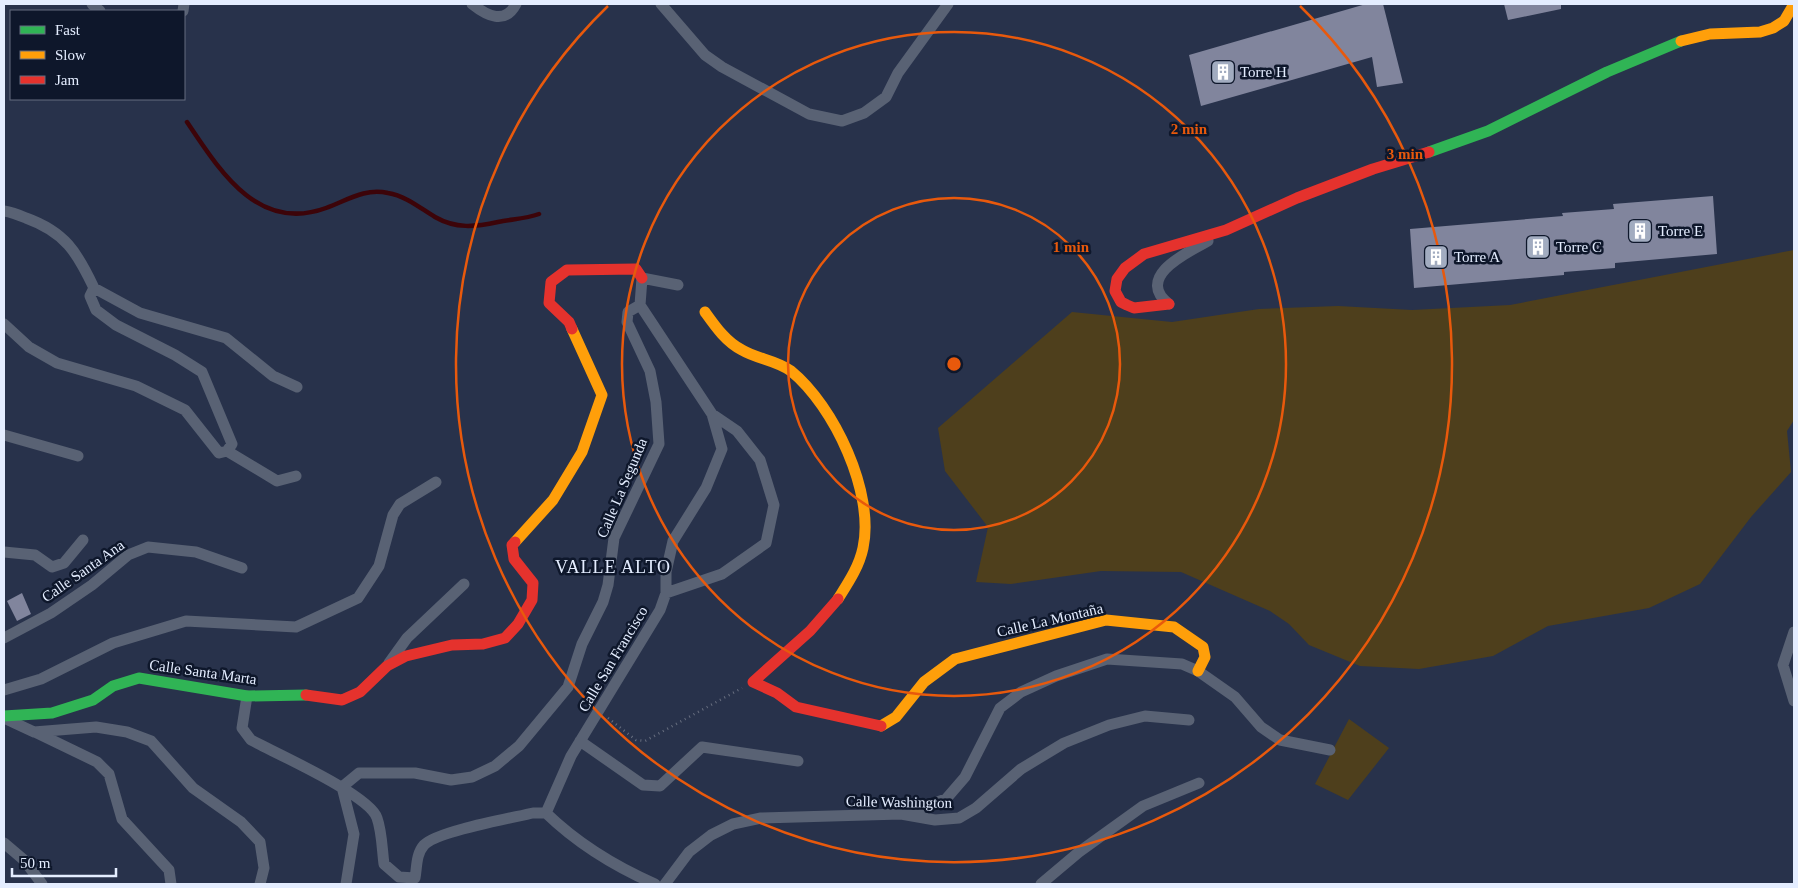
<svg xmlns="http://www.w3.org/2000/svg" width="1798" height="888" font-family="Georgia,serif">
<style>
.green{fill:#4e3f1c}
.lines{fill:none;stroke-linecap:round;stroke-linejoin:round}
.stream{stroke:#3c0409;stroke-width:4.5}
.building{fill:#81859d}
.path{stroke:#676e7f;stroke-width:2.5;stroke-dasharray:1 4;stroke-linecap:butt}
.street{stroke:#596274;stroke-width:11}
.fast{stroke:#30b455;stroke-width:11}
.slow{stroke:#ff9f0a;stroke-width:11}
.jam{stroke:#e5322d;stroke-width:11}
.ring{fill:none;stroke:#e8590c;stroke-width:2.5}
.labels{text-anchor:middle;stroke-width:5;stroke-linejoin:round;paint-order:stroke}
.poi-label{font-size:15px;fill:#e4edff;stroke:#0e172b;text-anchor:start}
.street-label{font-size:15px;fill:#e4edff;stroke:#0e172b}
.quarter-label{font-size:18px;letter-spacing:1px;fill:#e4edff;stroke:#0e172b}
.centre{fill:#e8590c;stroke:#0e172b;stroke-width:2.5}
.ring-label{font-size:15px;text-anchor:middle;font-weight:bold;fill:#e8590c;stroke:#0e172b;stroke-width:5;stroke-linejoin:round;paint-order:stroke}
</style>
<rect width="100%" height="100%" fill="#28324b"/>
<!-- green -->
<path class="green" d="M1794,250v170l-7,11 4,41 -40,45 -51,67 -51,24 -101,18 -55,30 -74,13 -59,-3 -51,-21 -20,-21 -19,-13 -89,-39 -80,-1 -90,13 -35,-2 12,-55 -43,-56 -7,-43 134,-116 100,10 87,-13 79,-3 74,4 98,-5z
M1349,719l40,29 -41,52 -33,-16z"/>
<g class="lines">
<!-- stream -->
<path class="stream" d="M187,122c33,49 71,111 139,86 22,-8 38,-20 62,-15 18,3 32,15 47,24 21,12 40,10 63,5 14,-3 27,-3 41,-8"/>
</g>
<!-- building -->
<path class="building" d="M1366,4h17l20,79 -26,4 -5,-30 -171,49 -12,-51z
M1504,4h57v5l-53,11z
M1713,196l4,58 -102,9v5l-51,4v3l-150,13 -4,-59 153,-13 -1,-3 52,-4 -1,-5z
M22,593l9,21 -14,7 -10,-20z"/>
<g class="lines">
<!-- path -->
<path class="path" d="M608,718l28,22 9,1 97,-53"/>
<!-- street -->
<path class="street" d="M92,4l8,7
M472,4c15,12 33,21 44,0
M661,4l44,51 17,12 87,47 33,7 22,-8 22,-16 12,-24 50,-69
M183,11l1,-7
M4,211c7,1 15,4 22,7 39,14 51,34 68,70
M1169,304c-35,-27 19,-52 39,-63
M4,324l25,23 28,16 79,23 49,24 34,43 8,-2 5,-7 -30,-72 -27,-17 -59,-30 -20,-15 -6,-14 4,-8 46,25 86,25 47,38 24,11
M4,435l74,21
M227,451l50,30 19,-5
M4,552l31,3 17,12 12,-4 19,-23
M666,593l56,-19 44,-31 8,-38 -14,-45 -23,-29 -25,-17
M1794,632l-11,33 11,36
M4,638l47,-25 41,-28 36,-30 20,-8 48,5 46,16
M389,663l18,-25 57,-54
M4,690l37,-11 72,-36 73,-22 110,6 62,-29 21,-32 14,-51 7,-11 36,-22
M247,696l-5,32 9,12c24,13 119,55 126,78 5,14 5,31 7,46l15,13 16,1
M4,718l30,14 62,-5 31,5 24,9 42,47 48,34 19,20 4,26 -4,16
M35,732l62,30 12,12 13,45 47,51 2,14
M580,741l63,44 17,1 42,-39 96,14
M546,813l25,-57 89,-146 6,-17v-21l7,-31 33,-53 16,-39 -10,-35 -72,-109 2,-27 36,7
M903,814l43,-15 19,-22 35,-69 21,-16 35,-16 51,-17 75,5 16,7 37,26 26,30 19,13 50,10
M4,843l20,17 18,24
M415,878c2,-11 1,-24 9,-33 13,-14 88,-27 109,-32h13c32,31 68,53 109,71
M346,884l8,-50 -12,-47 17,-14h56l36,7 21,-3 23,-11 24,-20 49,-59 14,-43 21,-42 5,-17 6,-47 45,-94 -3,-42 -6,-31 -23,-49 1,-10 12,-7
M665,884l24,-32 22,-17 22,-11 28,-6 140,-4 34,6 24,-2 17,-10 45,-39 43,-26 45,-18 36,-9 44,4
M1041,884l38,-32 64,-46 56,-23"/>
<!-- fast -->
<path class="fast" d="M1429,152l59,-21 119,-59 74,-31
M4,716l48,-3 41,-13 20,-14 26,-8 108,18 59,-1"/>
<!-- slow -->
<path class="slow" d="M1681,41l29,-7 50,-2 13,-4 11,-7 10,-17
M705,312c10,14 21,30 37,38 15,9 34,10 49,21 43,35 84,122 72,177 -4,19 -15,35 -25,51
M515,542l38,-42 29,-48 20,-57 -30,-66
M881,726l15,-9 28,-35 31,-23 151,-39 68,7 29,20 2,10 -7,14"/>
<!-- jam -->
<path class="jam" d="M1169,304l-35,4 -7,-3 -6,-3 -6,-11 2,-12 8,-11 19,-14 82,-24 71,-32 76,-29 56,-17
M572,329l-3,-7 -20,-19 2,-21 16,-12 69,-1 6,9
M838,599l-28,32 -57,51 24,11 19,14 85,19
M306,695l36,5 18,-8 27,-26 19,-10 46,-11 31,-1 22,-6 13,-14 14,-24 1,-17 -19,-24 -2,-14 3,-3"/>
</g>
<!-- distance rings -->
<g class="ring">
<circle cx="954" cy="364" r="166"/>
<circle cx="954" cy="364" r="332"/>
<path d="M1300 6A498 498 0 1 1 608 6"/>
</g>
<!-- icons -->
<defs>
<symbol id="building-square" viewBox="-11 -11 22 22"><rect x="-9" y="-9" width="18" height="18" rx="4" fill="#a2acc0" stroke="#0e172b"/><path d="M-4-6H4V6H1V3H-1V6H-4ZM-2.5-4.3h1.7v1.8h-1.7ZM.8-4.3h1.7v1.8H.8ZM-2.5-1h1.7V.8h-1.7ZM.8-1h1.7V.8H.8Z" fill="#fff"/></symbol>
</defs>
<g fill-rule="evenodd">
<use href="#building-square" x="1209" y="58" width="28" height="28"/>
<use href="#building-square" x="1626" y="217" width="28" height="28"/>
<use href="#building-square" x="1524" y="233" width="28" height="28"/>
<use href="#building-square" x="1422" y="243" width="28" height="28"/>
</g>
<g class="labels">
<!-- poi labels -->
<g class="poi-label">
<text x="1240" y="77">Torre H</text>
<text x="1658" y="236">Torre E</text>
<text x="1556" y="252">Torre C</text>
<text x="1454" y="262">Torre A</text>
</g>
<!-- street labels -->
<g class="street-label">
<text transform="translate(622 488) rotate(-67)" y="5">Calle La Segunda</text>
<text transform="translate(83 571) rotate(-35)" y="5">Calle Santa Ana</text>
<text transform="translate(1050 620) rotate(-13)" y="5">Calle La Montaña</text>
<text transform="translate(613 659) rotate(-59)" y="5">Calle San Francisco</text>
<text transform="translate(203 672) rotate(8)" y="5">Calle Santa Marta</text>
<text transform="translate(899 802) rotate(1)" y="5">Calle Washington</text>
</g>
<!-- quarter labels -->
<g class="quarter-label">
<text x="613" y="573">VALLE ALTO</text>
</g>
</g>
<circle cx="954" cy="364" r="8" class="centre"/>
<g class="ring-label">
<text x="1189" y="134">2 min</text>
<text x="1405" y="159">3 min</text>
<text x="1071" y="252">1 min</text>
</g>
<!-- border -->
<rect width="1798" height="888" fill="none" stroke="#e4edff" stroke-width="10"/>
<!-- legend -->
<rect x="10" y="10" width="175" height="90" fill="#0e172b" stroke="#646d80"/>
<rect x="20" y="26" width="25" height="8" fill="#30b455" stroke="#646d80"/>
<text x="55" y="35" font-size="15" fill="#e4edff">Fast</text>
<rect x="20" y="51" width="25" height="8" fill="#ff9f0a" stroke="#646d80"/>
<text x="55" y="60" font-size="15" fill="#e4edff">Slow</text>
<rect x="20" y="76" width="25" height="8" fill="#e5322d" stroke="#646d80"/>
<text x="55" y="85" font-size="15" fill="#e4edff">Jam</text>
<!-- scale -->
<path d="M12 868v8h104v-8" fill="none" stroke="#e4edff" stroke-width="2.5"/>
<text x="20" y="868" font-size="15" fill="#e4edff" stroke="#0e172b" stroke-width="4" paint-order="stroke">50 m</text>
</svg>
